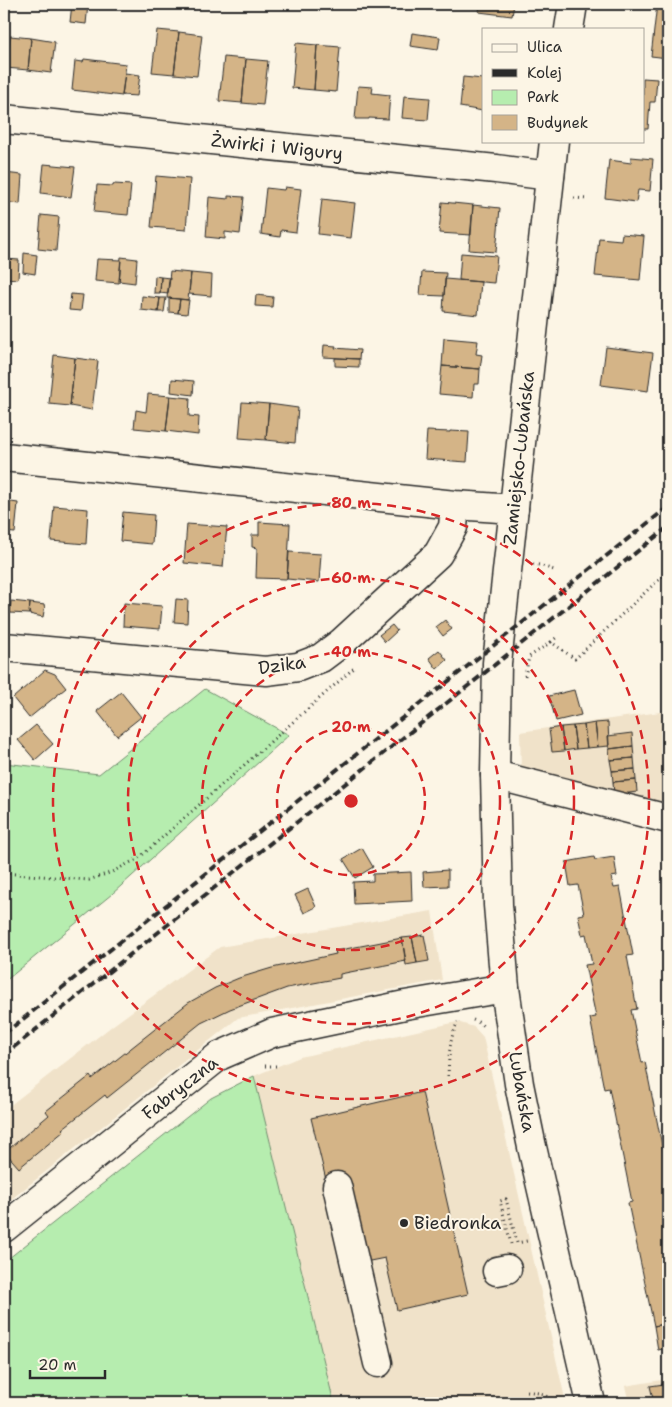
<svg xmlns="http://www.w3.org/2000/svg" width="672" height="1407" font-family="'Shantell Sans',sans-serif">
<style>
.built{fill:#f0e2c9}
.green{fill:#b6edaf;stroke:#708c6d}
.building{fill:#d4b487;stroke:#2b2b2b}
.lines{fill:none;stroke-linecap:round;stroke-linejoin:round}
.minor-casing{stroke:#2b2b2b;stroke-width:31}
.major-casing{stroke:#2b2b2b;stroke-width:31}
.path{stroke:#2b2b2b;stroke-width:3;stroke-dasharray:1 4;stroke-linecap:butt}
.minor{stroke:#fcf5e5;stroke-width:28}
.major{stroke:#fcf5e5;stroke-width:28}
.rail{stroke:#2b2b2b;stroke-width:4;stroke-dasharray:8 4;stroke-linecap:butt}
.ring{fill:none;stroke:#d62828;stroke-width:2.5;stroke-dasharray:9 6}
.poi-dot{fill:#2b2b2b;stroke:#fcf5e5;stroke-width:2}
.labels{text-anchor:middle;stroke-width:4;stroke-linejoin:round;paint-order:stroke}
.street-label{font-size:18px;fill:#2b2b2b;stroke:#fcf5e5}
.poi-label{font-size:18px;fill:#2b2b2b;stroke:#fcf5e5;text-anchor:start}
.centre{fill:#d62828;stroke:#fcf5e5;stroke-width:2.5}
.ring-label{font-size:15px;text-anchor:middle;font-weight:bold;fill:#d62828;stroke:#fcf5e5;stroke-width:4;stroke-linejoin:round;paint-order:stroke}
</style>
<rect width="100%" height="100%" fill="#fcf5e5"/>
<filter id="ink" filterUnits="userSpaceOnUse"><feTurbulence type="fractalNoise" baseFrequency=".02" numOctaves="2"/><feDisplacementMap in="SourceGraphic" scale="10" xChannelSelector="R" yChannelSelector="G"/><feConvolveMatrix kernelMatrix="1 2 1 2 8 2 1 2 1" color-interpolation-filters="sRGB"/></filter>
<g filter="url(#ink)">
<!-- built -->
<path class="built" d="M668,706v106l-147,-40 -1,-40 140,-20z
M432,911l10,69 -204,38 -234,187v-95l108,-84 108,-79z
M457,1022l17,5 9,10 83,366h-232l-80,-327 46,-19z
M668,1379v24h-39l-4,-17z"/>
<!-- green -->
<path class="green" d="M205,689l84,46 -177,159 -108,88v-219l95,11z
M254,1076l80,327h-330v-141l207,-164z"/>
<!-- building -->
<path class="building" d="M72,4h16l-2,20 -16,-2z
M480,4h34l-2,12 -33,-4z
M657,4h11v54l-17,-2z
M157,30l22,2 -5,42 -22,-2z
M179,32l23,3 -5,41 -23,-2z
M412,33l28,4 -2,13 -28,-4z
M10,36l21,2 -3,32 -22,-2z
M31,38l24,4 -4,31 -23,-3z
M296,43l21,2 -3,45 -22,-2z
M317,45l23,2 -4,45 -22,-2z
M224,57l22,2 -4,44 -23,-2z
M84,59l42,5 -4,32 -50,-6 3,-29 8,1z
M246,59l22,2 -5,44 -21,-2z
M125,73l15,2 -3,21 -15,-1z
M463,77l20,2v32l-23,-4z
M643,78l14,1 -2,23h-5l-2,27h-5z
M358,86l15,1 -1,6 18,2 -2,24 -19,-1v1h-14z
M404,96l26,2 -2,22 -26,-2z
M631,157l22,2 -3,32 -12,-1 -2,12 -31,-4 4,-38 22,3z
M44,164l31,3 -4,30 -30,-4z
M4,173l18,2 -2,29 -16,-2z
M156,176l34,3 -4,51 -35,-3z
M114,184l17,1 -3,30 -34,-3 3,-27 16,1z
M285,187l16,2 -5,43 -15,-2 -1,7 -19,-3 5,-46 18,2z
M228,196l16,1 -4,37 -15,-2v7l-19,-2 3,-40 19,2z
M322,199l33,4 -4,35 -33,-4z
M442,202l31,3 -2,30 -32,-2z
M473,205l27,3 -4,44 -27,-2z
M41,215l18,2 -3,34 -18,-2z
M622,234l22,2 -4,44 -45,-4 4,-38 22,2z
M24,253l13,2 -2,19 -12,-2z
M461,253l36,3 -3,27 -35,-3z
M121,257l16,2 -2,24 -16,-2z
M6,259l13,1 -1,19 -13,-1z
M97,259l24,1 -2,23 -24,-2z
M170,271l21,2 -3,27 -21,-2z
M422,272l24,1 -2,23 -24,-1z
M191,273l21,2 -1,21 -22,-2z
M155,276l6,1 -1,16h-6z
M161,277l9,1 -2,16 -8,-1z
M445,279l36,3 -3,33 -35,-4z
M71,294l12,1 -2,16 -12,-1z
M256,295l17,2 -1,10 -17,-1z
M142,296l18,2 -2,14 -17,-2z
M160,298h6l-2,14h-6z
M169,298l11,1 -2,14 -9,-1z
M180,299l9,1 -2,14 -9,-1z
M444,338l34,3 -2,13 6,1 -2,14 -38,-3z
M324,345l12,1 -1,2 25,2 -1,9 -36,-2z
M606,347l47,6 -5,38 -47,-6z
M54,355l21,3 -5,48 -21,-2z
M75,358l23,3 -6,49 -22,-4z
M335,358l24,1v8l-24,-1z
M442,366l38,3 -1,15h-5l-1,13 -34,-3z
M172,379l22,2 -1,14 -22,-3z
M148,394l22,2 -4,35 -32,-3 2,-18 10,2z
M170,396l20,2 -1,18 10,1 -1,18 -32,-4z
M242,402l27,2 -3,36 -27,-2z
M269,404l29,4 -3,35 -29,-3z
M427,431l23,1v-1l19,1 -2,30 -42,-3z
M4,501l14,2 -3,30 -11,-1z
M54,506l34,3 -2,35 -35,-3z
M123,512l31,3 -2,29 -32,-3z
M259,522l31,2 -3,55 -31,-1 1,-30 -5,-1v-12h7z
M187,524l40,3 -4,40 -39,-4z
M289,552l32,2 -2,28 -32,-3z
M176,599l12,1 -1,23 -13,-1z
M11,601l19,2 -1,11 -19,-1z
M30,603l15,2 -2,12 -14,-3z
M124,603l38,3 -2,23 -37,-3z
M445,620l7,9 -9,7 -7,-9z
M392,625l5,6 -12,11 -6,-7z
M439,650l8,10 -10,9 -8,-11z
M45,670l10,4 11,14 -37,30 -16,-20z
M574,690l7,25 -25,6 -7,-25z
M121,692l20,25 -24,19 -20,-25z
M608,722l1,24 -11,1 -3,-24z
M595,723l3,24 -11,1 -3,-23z
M36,725l17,19 -18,16 -17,-20z
M584,725l3,23 -11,1 -3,-23z
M573,726l3,23 -12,2 -3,-24z
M561,727l3,24 -12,1 -3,-23z
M632,733l1,13 -24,3 -1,-13z
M633,746l1,12 -24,2 -1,-11z
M634,758l1,11 -23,2 -2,-11z
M635,769l1,11 -23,2 -1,-11z
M636,780l1,12 -23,3 -1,-13z
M362,848l11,19 -18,11 -12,-19z
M594,857l1,3 19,-3 3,19 -6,1 3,11 6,-1 13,68 -6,1 10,53 -6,1 11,53 3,-1 23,113v148l-14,3 -26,-123 4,-1 -23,-114 -5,1 -14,-71 6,-1 -11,-52 7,-1 -6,-30 -4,1 -4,-20 6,-1 -6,-29 -8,1 -4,-24z
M448,870v16l-24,1 -1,-15z
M411,872l1,29 -58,3 -1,-22 20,-1v-7z
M308,889l8,18 -12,6 -9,-18z
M424,935l5,26 -12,2 -5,-26z
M412,937l5,26 -11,2 -4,-27z
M402,938l4,23 -66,13v4l-53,10 -57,21 -29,14 -94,75 -2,-3 -43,34 2,2 -45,37 -14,-16 44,-37 -3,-4 44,-35 2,3 96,-76 27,-15 24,-10 33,-10 64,-14 -1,-3z
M422,1092l46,202 -71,16 -12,-52 -20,4 -37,-74 -17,-70z
M668,1323v25l-10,2 -4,-24z
M668,1383v20h-1l-3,-19z
M664,1384l3,19h-13l-4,-17z"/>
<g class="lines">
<defs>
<path id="minor" d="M4,119l492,50 54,7
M4,457l451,48 59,4
M4,647l262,24 32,-4 23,-9 20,-15 97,-89 15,-27 2,-22
M495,775l173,44
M337,1186l41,177
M4,1228l215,-172 53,-23 133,-28 100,-17
M497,1271l10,-2"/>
<path id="major" d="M569,29l4,-25
M554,141l-57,522 -2,112 3,130 7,83 14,96 13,63 59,256"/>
</defs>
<!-- minor casing -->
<use href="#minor" class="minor-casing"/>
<!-- major casing -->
<use href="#major" class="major-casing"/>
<!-- path -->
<path class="path" d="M574,198l14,1
M533,564l6,1 15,5
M551,642l6,-5
M525,676l4,-19 22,-15 24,17 80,-76 13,-10
M4,873l85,7 23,-8 27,-14 215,-190
M473,1020l7,3 4,4
M265,1066h12
M448,1076c1,-19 1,-38 10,-54
M511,1244l-11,-43 6,-2 11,44 10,-2
M527,1391l17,3 14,9"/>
<!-- minor -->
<use href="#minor" class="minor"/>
<!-- major -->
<use href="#major" class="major"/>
<!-- rail -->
<path class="rail" d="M4,1034l664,-527
M4,1055l664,-528"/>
</g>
</g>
<!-- distance rings -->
<g class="ring">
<circle cx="351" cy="801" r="74"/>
<circle cx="351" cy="801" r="149"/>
<circle cx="351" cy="801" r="223"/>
<circle cx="351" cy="801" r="298"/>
</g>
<!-- markers -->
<circle class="poi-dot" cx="404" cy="1223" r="5"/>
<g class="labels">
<!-- street labels -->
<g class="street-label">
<text transform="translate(277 147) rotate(6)" y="6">Żwirki i Wigury</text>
<text transform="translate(519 458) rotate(-84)" y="6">Zamiejsko-Lubańska</text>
<text transform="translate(282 665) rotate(-8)" y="6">Dzika</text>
<text transform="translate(180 1088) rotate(-38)" y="6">Fabryczna</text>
<text transform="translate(522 1092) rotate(80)" y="6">Lubańska</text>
</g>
<!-- poi labels -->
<g class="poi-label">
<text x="414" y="1229">Biedronka</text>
</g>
</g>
<circle cx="351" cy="801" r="8" class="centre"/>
<g class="ring-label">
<text x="351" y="508">80 m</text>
<text x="351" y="583">60 m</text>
<text x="351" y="657">40 m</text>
<text x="351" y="732">20 m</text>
</g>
<!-- margin -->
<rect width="672" height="1407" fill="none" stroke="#fcf5e5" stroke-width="20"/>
<rect x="10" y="10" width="652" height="1387" fill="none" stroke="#2b2b2b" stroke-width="2" filter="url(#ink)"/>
<!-- legend -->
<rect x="482" y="28" width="162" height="115" fill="#fcf5e5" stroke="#a8a49b"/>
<rect x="492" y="44" width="25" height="8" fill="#fcf5e5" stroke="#a8a49b"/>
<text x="527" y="52" font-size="15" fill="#2b2b2b">Ulica</text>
<rect x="492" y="69" width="25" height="8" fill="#2b2b2b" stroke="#a8a49b"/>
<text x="527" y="78" font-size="15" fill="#2b2b2b">Kolej</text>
<rect x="492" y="90" width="25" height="15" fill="#b6edaf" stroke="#a8a49b"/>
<text x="527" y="102" font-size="15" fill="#2b2b2b">Park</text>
<rect x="492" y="115" width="25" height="15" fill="#d4b487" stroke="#a8a49b"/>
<text x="527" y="128" font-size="15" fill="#2b2b2b">Budynek</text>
<!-- scale -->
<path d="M30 1370v8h75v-8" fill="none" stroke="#2b2b2b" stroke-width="2.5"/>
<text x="38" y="1370" font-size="15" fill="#2b2b2b" stroke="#fcf5e5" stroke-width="4" paint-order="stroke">20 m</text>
</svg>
